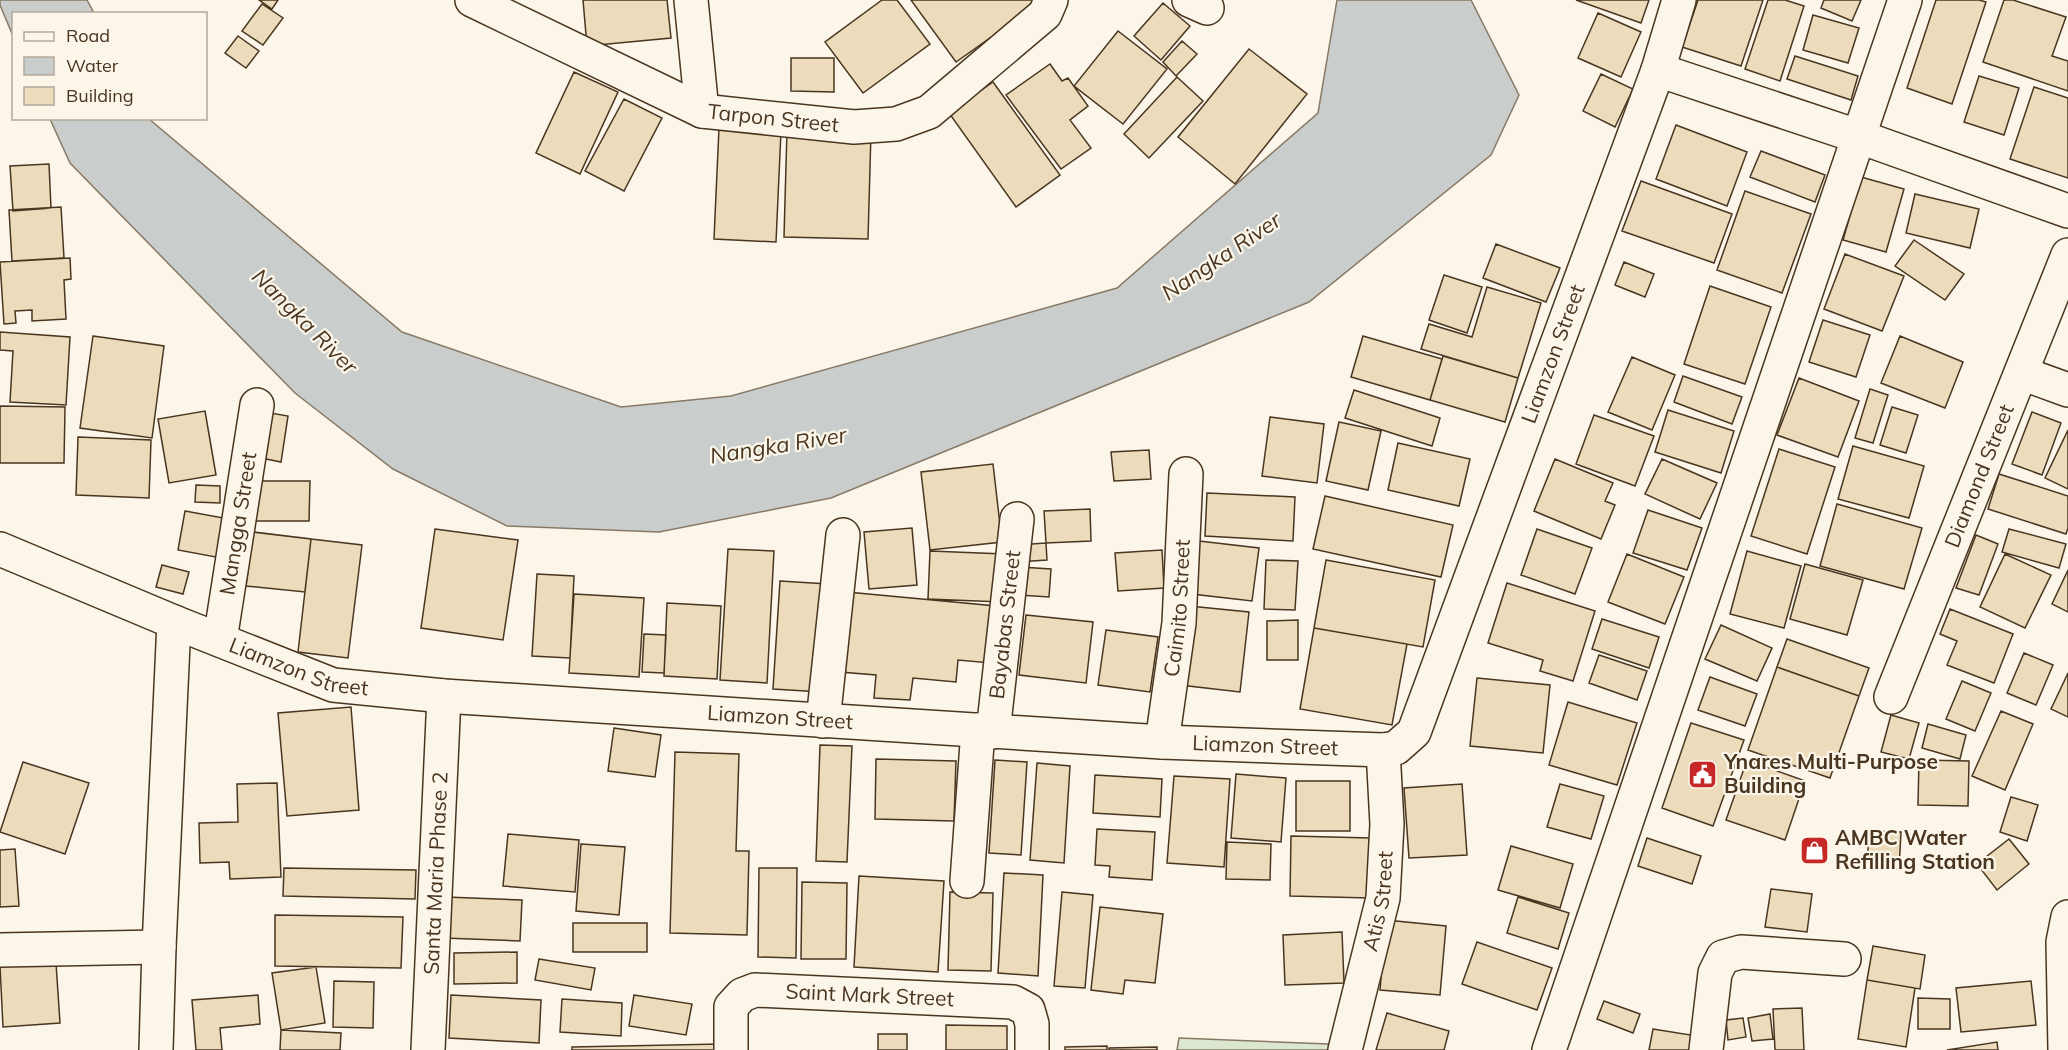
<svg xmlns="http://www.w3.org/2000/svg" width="2068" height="1050" font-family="Mulish,sans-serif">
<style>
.green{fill:#dce7d0;stroke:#887966;stroke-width:1.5}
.water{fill:#c9cecd;stroke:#887966;stroke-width:1.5}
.building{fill:#ecdcbc;stroke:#4a3520;stroke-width:1.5}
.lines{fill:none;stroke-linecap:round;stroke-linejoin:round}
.minor-casing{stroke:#4a3520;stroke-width:36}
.minor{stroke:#fbf6e9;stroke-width:33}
.labels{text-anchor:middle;stroke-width:4.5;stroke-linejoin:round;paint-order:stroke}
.street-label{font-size:21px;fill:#4a3520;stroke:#fbf6e9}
.poi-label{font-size:21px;font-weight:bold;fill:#4a3520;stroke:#fbf6e9;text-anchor:start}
.water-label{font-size:22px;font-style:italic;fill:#4a3520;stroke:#fbf6e9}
</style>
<rect width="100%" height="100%" fill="#fbf6e9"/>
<!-- green -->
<path class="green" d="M1179,1038l175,7 -1,5h-176z"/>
<!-- water -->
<path class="water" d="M0,0h87l7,13 -80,1 -1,22 -13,-31z
M1337,0h134l48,95 -28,60 -182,147 -478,196 -172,34 -152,-6 -114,-57 -98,-76 -225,-230 -20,-44h99l253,213 219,75 110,-11 386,-108 201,-175z"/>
<!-- building -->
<path class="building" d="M259,0h19l-6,9z
M583,0h84l4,38 -84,8z
M882,0h15l33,44 -67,49 -38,-51z
M911,0h129l1,2 -85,60z
M1576,0h73l-8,23z
M1698,0h65l-22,66 -59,-19z
M1768,0h17l19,6 -24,75 -35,-12z
M1824,0h37l-9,21 -31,-13z
M1936,0h43l7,2 -34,102 -45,-16z
M2004,0h9l53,17 -14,39 16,5v30l-85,-29z
M1163,3l27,23 -29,34 -27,-24z
M262,4l21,14 -20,27 -21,-14z
M1598,13l43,19 -20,45 -43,-19z
M1813,15l46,13 -11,35 -45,-13z
M1118,31l49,38 -44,55 -49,-38z
M238,36l21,15 -13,17 -21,-15z
M1182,41l15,13 -21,22 -13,-14z
M1249,49l58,45 -72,90 -57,-47z
M1795,56l63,20 -7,24 -64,-21z
M791,58h43v34l-43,-1z
M1050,64l12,17 6,-3 20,28 -18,14 21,28 -30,21 -55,-74z
M574,72l44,20 -38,82 -44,-21z
M1601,74l32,15 -18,38 -32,-16z
M1979,76l40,12 -15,47 -40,-13z
M1177,77l26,24 -54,57 -25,-24z
M993,82l67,93 -44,32 -67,-94z
M2034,87l34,11v80l-58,-19z
M624,99l38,19 -38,73 -39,-20z
M1676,125l71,27 -20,54 -71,-27z
M719,128l62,3 -5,111 -62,-3z
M787,130l84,2 -3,107 -84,-2z
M1761,151l64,24 -10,27 -65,-25z
M49,164l2,44 -38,3 -3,-45z
M1861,177l43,12 -18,63 -43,-12z
M1641,181l91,33 -18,49 -92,-32z
M1745,191l66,23 -29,79 -65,-23z
M1915,194l64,15 -9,39 -64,-15z
M61,207l3,51 -52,3 -3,-51z
M1914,240l50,34 -19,26 -50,-34z
M1496,244l64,24 -14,34 -63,-24z
M1845,254l59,22 -22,55 -58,-22z
M70,258l1,21 -7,1 2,39 -34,2v-11l-17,1 1,12 -12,1 -4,-62z
M1624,262l30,12 -9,23 -30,-12z
M1444,275l38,12 -15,46 -38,-13z
M1710,286l61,21 -26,77 -61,-20z
M1487,287l54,16 -23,75 -97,-29 8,-25 43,13z
M1823,320l47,15 -14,42 -47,-15z
M0,332l70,5 -4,68 -56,-3 3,-51 -13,-1z
M93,336l71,10 -12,92 -72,-10z
M1363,336l79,23 -12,41 -79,-23z
M1900,336l63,26 -18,46 -64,-25z
M1443,356l75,22 -13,44 -75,-22z
M1632,357l43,18 -23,55 -44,-18z
M1683,376l59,21 -10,27 -58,-22z
M1799,378l60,23 -21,56 -61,-22z
M1870,389l18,6 -15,48 -18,-5z
M1354,390l86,28 -8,28 -87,-28z
M0,406l65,1 -1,56h-64z
M1892,407l26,8 -12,38 -26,-8z
M1668,410l66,21 -13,42 -66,-21z
M205,411l11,64 -47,8 -11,-64z
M259,411l29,5 -7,46 -30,-6z
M2032,412l29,11 -19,52 -30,-11z
M1594,415l60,21 -19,50 -59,-22z
M1270,417l54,7 -7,59 -55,-7z
M1339,422l42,9 -13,59 -42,-9z
M2068,430v59l-23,-11z
M78,437l73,3 -2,58 -73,-3z
M1398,443l72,16 -11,47 -71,-16z
M1853,446l71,20 -15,52 -71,-19z
M1779,449l56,18 -28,87 -56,-18z
M1149,450l2,29 -37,2 -3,-29z
M1555,459l58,24 -8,18 10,4 -14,34 -67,-28z
M1662,459l55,24 -17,36 -55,-25z
M993,464l9,78 -72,8 -9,-78z
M1999,474l69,22v32l-2,6 -78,-25z
M255,481h55l-1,40h-55z
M196,485l24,1v17l-25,-1z
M1207,493l88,4 -2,44 -88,-5z
M1325,496l128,29 -12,52 -128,-28z
M1837,504l85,24 -18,61 -84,-23z
M1090,509l1,32 -45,2 -2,-32z
M1648,510l54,18 -15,42 -54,-17z
M185,511l44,8 -8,39 -43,-8z
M912,528l5,57 -48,4 -5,-57z
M435,529l83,11 -15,100 -82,-12z
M1537,529l55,19 -17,46 -54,-19z
M2009,529l57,15 -7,24 -57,-16z
M253,532l58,7 -6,53 -59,-6z
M1976,535l22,9 -19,51 -23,-7z
M311,539l51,6 -14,113 -50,-6z
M1199,541l60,7 -7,53 -60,-7z
M1046,543l1,17 -30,2 -1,-17z
M728,549l46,2 -7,132 -47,-3z
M1162,550l2,38 -46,3 -3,-38z
M930,551l74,3 -2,48 -74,-3z
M1747,551l54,15 -17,62 -54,-14z
M1627,554l57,23 -19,47 -57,-22z
M2005,554l46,21 -26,53 -45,-21z
M1266,560l32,1 -3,49 -31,-1z
M1326,560l109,20 -12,67 -109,-19z
M1805,564l58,16 -16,55 -57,-16z
M162,565l27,7 -6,22 -27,-7z
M1020,567l31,2 -2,28 -30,-2z
M2068,570v42l-16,-8z
M537,574l37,2 -4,82 -38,-2z
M780,581l48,3 -7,108 -48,-3z
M1507,583l88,28 -22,70 -33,-10 3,-11 -55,-17z
M847,592l149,14 -5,57 -33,-3 -2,22 -43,-4 -3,22 -36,-2 2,-23 -36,-3z
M574,594l70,4 -5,79 -70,-4z
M667,603l54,3 -4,73 -53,-3z
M1189,606l60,6 -9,80 -60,-7z
M1950,609l63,25 -19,49 -47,-18 10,-24 -17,-7z
M1026,615l67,7 -7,61 -67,-8z
M1602,619l57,18 -10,31 -57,-19z
M1298,620v40h-31v-39z
M1721,625l51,23 -15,33 -52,-22z
M1314,628l93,16 -15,81 -92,-16z
M1106,630l52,7 -8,55 -52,-7z
M644,634l22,1 -2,38 -22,-1z
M1787,639l82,29 -10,28 -82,-29z
M2024,653l29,12 -17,40 -29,-12z
M1599,655l48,16 -10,29 -48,-17z
M1777,667l82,29 -29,82 -82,-28z
M2068,673v44l-17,-8z
M1710,677l47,17 -12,32 -47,-16z
M1477,678l73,7 -7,68 -73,-7z
M1962,681l29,12 -16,38 -29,-12z
M1568,702l69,21 -20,62 -68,-20z
M351,707l8,103 -72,6 -9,-103z
M2001,711l32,13 -28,66 -33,-14z
M1891,715l28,8 -10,36 -28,-7z
M1691,723l53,17 -31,86 -51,-18z
M1928,724l38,11 -6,24 -38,-11z
M614,728l47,7 -6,42 -47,-6z
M820,745l32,1 -5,116 -31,-1z
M675,752l64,2 -3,97h13l-2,84 -77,-2z
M876,759l80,2 -2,60 -79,-2z
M995,760l32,2 -6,93 -32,-2z
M1747,760l58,21 -20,59 -59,-20z
M1919,760l50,1 -1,45 -50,-1z
M23,762l66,21 -24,71 -65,-22z
M1037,763l33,3 -6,97 -34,-3z
M1236,774l50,4 -5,64 -50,-4z
M1095,775l67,4 -2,38 -67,-4z
M1174,776l56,3 -6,88 -57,-4z
M1296,781h54v50h-54z
M277,783l4,94 -51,2 -1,-17 -29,1 -1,-40 39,-1 -1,-38z
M1462,784l5,71 -58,3 -5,-70z
M1560,784l44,12 -13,43 -44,-12z
M2011,797l27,8 -11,36 -27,-9z
M1097,829l58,3 -3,48 -43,-3 1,-11 -15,-1z
M1869,831l32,1 -2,37 -32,-2z
M508,834l71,6 -4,52 -72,-6z
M1291,836l80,2 -1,60 -80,-2z
M1647,838l54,18 -9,28 -54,-18z
M2009,839l20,25 -32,26 -20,-26z
M1227,842l44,2 -1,36 -44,-1z
M581,844l44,3 -6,68 -43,-4z
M1511,846l62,18 -13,44 -62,-18z
M15,849l4,57 -19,1v-57z
M284,868l132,2 -1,29 -132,-3z
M759,868h38l-1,90 -38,-1z
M1004,873l39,2 -5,101 -40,-3z
M859,876l85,5 -6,91 -84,-5z
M802,882l45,1 -1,76h-45z
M1771,889l41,5 -5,38 -42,-5z
M950,892l43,1 -2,78 -43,-1z
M1062,892l31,3 -8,93 -31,-2z
M446,897l76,3 -2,41 -76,-3z
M1518,897l51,16 -11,36 -51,-16z
M1100,907l63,7 -8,69 -30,-3 -2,14 -32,-4z
M275,915l128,2 -2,51 -126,-2z
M1386,920l60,6 -6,69 -60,-5z
M573,923h74v29h-74z
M1342,932l2,51 -59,2 -2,-50z
M1477,942l75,26 -15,42 -75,-26z
M1873,946l52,9 -5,34 -53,-9z
M517,952v31l-63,1v-31z
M539,959l56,9 -4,22 -56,-10z
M56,963l4,60 -57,4 -3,-61z
M316,967l9,56 -44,7 -9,-57z
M1867,980l48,8 -9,59 -48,-8z
M334,981l40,1 -1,46 -40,-1z
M2031,981l5,44 -75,7 -5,-44z
M258,995l2,29 -40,4 2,22h-26l-4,-50z
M451,995l90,5 -2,43 -90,-5z
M634,995l58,9 -6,31 -57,-9z
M1918,998l32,1v30h-32z
M562,999l60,4 -1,33 -61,-4z
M1604,1001l36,13 -7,19 -36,-14z
M1802,1008l2,42h-29l-2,-41z
M1387,1013l62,18 -5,19h-68z
M1770,1014l3,25 -21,2 -4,-23z
M1743,1018l3,19 -18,3 -2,-20z
M946,1025l61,1v24h-61z
M1653,1029l44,7 -3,14h-45z
M281,1030l60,3 -1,17h-60z
M878,1034h29v16h-29z
M1997,1042l1,8h-51z
M721,1044v6h-149v-3z
M1107,1046v4h-42v-3z
M1157,1047v3h-48v-2z"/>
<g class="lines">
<defs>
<g id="minor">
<path id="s1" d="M472,0l230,111 152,16 42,-3 33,-12 116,-98 6,-14"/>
<path d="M691,0l11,111"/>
<path d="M1189,0l18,8"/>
<path d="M1658,70l202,67 208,74"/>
<path d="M2021,373l47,17"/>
<path id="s2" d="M0,549l174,73 159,63 111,11 718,46 221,8 13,-2 18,-16 244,-662 21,-70"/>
<path id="s3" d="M220,640l37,-235"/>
<path id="s4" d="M1891,697l177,-442"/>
<path d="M823,721l20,-186"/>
<path id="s5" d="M993,732l24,-213"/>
<path id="s6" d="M1162,742l17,-119 7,-149"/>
<path d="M967,881l11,-151"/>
<path d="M0,950l159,-3"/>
<path d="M156,1050l3,-103 15,-325"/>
<path id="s7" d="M428,1050l16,-354"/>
<path id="s8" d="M731,1050v-43l11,-12 13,-5 258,12 15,8 4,14v26"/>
<path id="s9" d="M1345,1050l38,-152 4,-74 -4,-74"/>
<path d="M1549,1050l356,-1050"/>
<path d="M1706,1050l9,-77 8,-16 18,-5 103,7"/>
<path d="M2065,1050l-2,-108 5,-25"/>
</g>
</defs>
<!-- minor casing -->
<use href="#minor" class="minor-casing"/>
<!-- minor -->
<use href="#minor" class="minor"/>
</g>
<!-- icons -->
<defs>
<symbol id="civic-square" viewBox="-11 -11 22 22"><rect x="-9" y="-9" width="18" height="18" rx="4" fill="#c62828" stroke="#fbf6e9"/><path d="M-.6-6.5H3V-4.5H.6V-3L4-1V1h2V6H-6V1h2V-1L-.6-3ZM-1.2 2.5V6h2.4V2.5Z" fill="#fff"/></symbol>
<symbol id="shop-square" viewBox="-11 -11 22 22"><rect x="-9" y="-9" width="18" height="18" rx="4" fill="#c62828" stroke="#fbf6e9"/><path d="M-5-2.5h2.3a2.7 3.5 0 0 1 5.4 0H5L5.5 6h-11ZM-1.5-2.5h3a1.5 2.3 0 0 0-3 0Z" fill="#fff"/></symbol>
</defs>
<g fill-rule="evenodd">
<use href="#civic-square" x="1686" y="758" width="33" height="33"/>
<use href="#shop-square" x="1798" y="834" width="33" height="33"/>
</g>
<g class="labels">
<!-- street labels -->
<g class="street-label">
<text dy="7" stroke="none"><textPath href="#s1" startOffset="327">Tarpon Street</textPath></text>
<text dy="7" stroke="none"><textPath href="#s2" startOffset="1852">Liamzon Street</textPath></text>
<text dy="7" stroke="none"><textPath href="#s4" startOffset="238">Diamond Street</textPath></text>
<text dy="7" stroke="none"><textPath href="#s3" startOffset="118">Mangga Street</textPath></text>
<text dy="7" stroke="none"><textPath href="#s6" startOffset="135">Caimito Street</textPath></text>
<text dy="7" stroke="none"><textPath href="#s5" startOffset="108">Bayabas Street</textPath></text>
<text dy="7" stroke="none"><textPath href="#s2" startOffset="322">Liamzon Street</textPath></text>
<text dy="7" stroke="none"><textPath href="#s2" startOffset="808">Liamzon Street</textPath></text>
<text dy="7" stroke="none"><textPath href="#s2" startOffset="1294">Liamzon Street</textPath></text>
<text dy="7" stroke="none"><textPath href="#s7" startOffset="177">Santa Maria Phase 2</textPath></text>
<text dy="7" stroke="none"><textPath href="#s9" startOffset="153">Atis Street</textPath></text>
<text dy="7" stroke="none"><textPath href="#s8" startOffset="188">Saint Mark Street</textPath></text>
</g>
<!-- poi labels -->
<g class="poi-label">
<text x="1724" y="769">Ynares Multi-Purpose<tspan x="1724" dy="24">Building</tspan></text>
<text x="1835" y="845">AMBC Water<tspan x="1835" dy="24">Refilling Station</tspan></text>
</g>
<!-- water labels -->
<g class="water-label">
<text transform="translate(1221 256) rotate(-34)" y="8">Nangka River</text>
<text transform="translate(305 321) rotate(45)" y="8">Nangka River</text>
<text transform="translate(778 445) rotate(-9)" y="8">Nangka River</text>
</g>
</g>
<!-- legend -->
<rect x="12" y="12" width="195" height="108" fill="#fbf6e9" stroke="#b4a999" stroke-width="1.5"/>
<rect x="24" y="32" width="30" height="9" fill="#fbf6e9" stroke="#b4a999" stroke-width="1.5"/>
<text x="66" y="42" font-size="18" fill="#4a3520">Road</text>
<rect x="24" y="57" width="30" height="18" fill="#c9cecd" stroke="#b4a999" stroke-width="1.5"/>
<text x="66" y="72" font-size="18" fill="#4a3520">Water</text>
<rect x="24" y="87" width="30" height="18" fill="#ecdcbc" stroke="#b4a999" stroke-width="1.5"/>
<text x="66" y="102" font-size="18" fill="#4a3520">Building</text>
</svg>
